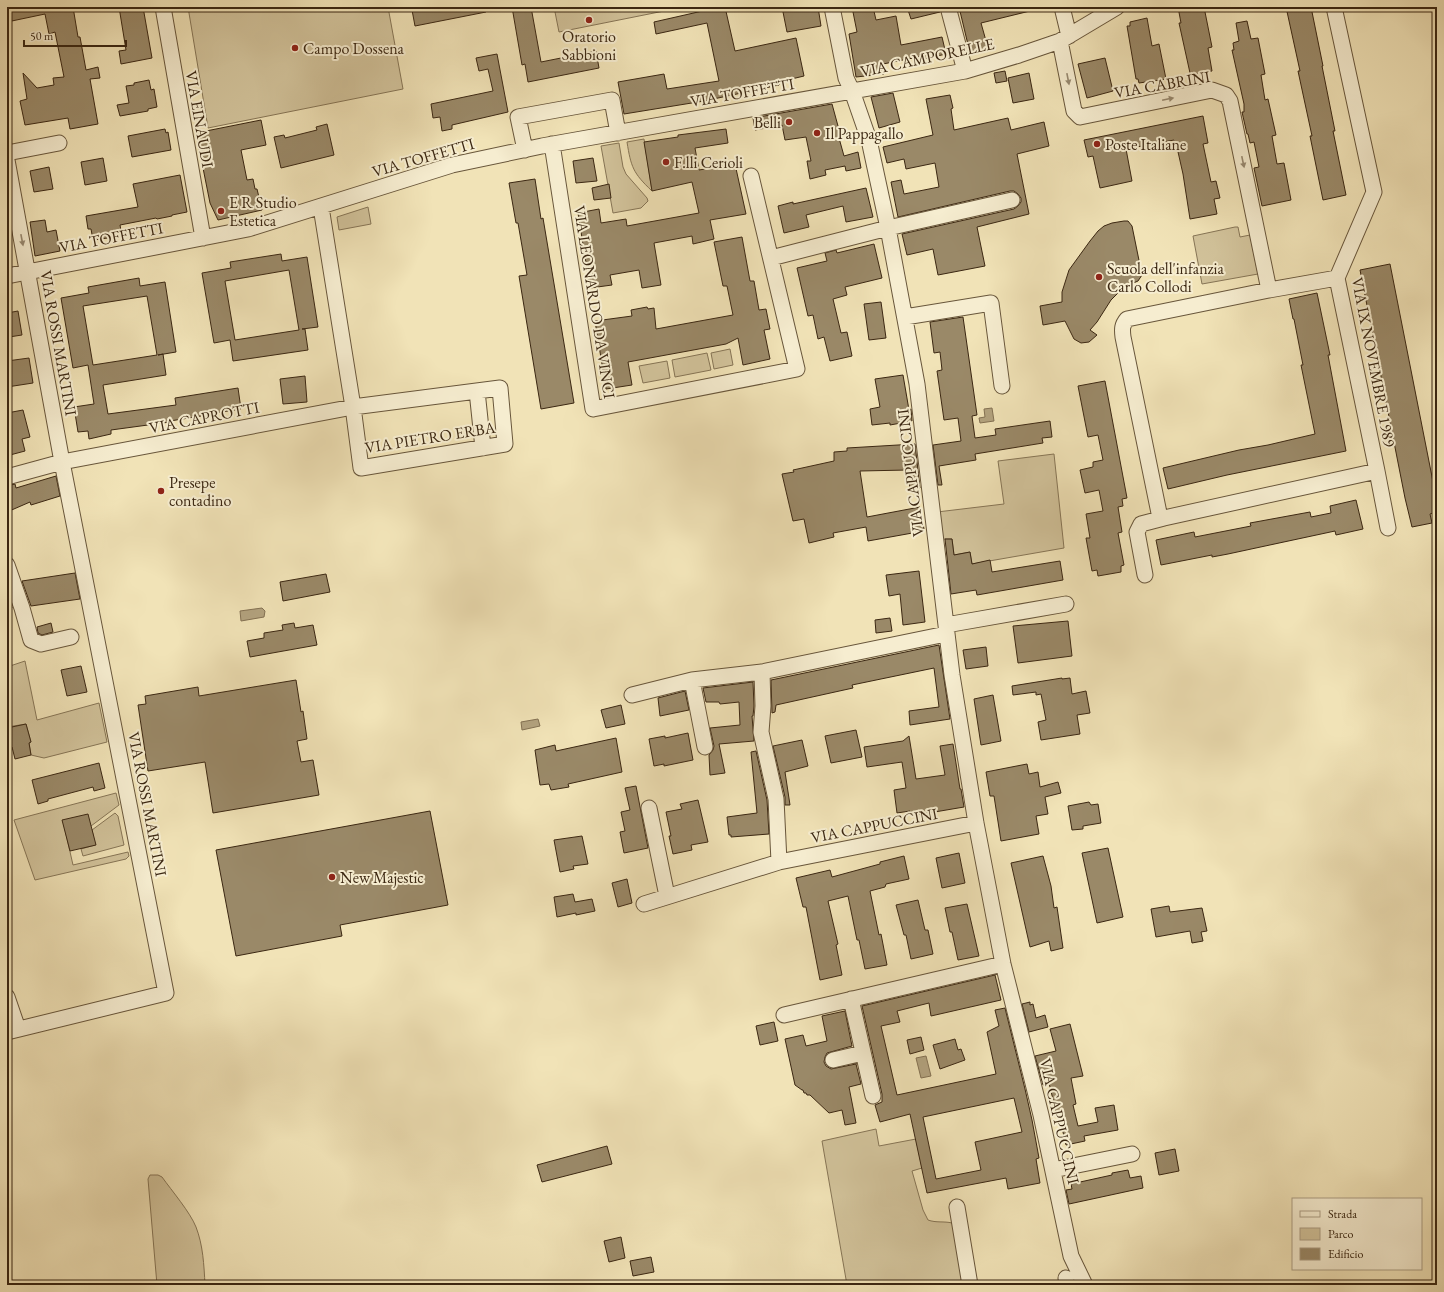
<svg xmlns="http://www.w3.org/2000/svg" width="1444" height="1292" font-family="'EB Garamond',serif">
<style>
.green{fill:#d2c39b;stroke:#867556}
.water{fill:#b3a37f;stroke:#837153}
.building{fill:#9a8968;stroke:#3b2712;fill-rule:evenodd}
.lines{fill:none;stroke-linecap:round;stroke-linejoin:round}
.minor-casing{stroke:#68563b;stroke-width:17}
.minor{stroke:#f6edd0;stroke-width:15}
.oneway{fill:#988a71}
.poi-dot{fill:#8f2418;stroke:#f6edd0;stroke-width:1.5}
.labels{text-anchor:middle;stroke-width:4;stroke-linejoin:round;paint-order:stroke}
.poi-label{font-size:16px;fill:#3b2712;stroke:#f6edd0;text-anchor:start}
.street-label{font-size:16px;fill:#3b2712;stroke:#f6edd0}
</style>
<rect width="100%" height="100%" fill="#f1e3b7"/>
<filter id="stains"><feTurbulence type="fractalNoise" baseFrequency=".005" numOctaves="4"/><feColorMatrix values="0 0 0 0 .2 0 0 0 0 .09 0 0 0 0 .02 0 0 0 .5 -.17"/></filter>
<radialGradient id="worn" r=".72"><stop offset=".6" stop-color="#630" stop-opacity="0"/><stop offset="1" stop-color="#630" stop-opacity=".3"/></radialGradient>
<!-- green -->
<path class="green" d="M188,7h200l15,82 -195,39z
M554,7h130l-125,25z
M644,139l8,52c-19,-18 -21,-24 -25,-49z
M619,143l4,24 3,7 21,24 1,3 -7,7 -28,5 -12,-67z
M368,207l3,17 -32,6 -2,-13z
M1235,227h3l2,10 10,-2 8,39 -56,10 -9,-48z
M730,349l3,16 -19,4 -3,-16z
M707,353l4,17 -36,7 -3,-17z
M667,361l3,17 -27,5 -4,-17z
M1054,454l10,94 -92,16 -2,-12 -16,3 -2,-16h-12l-3,-27 67,-8 -6,-43z
M25,661l12,59 62,-17 8,39 -63,16 -13,-3 -2,-12 2,-1 -5,-18 -19,3v-60z
M116,793l3,12 -28,21 -28,-5 10,44 55,-13 1,4 -3,3 -91,21 -21,-60z
M115,813l3,3 6,29 -41,11 -2,-7 14,-4 -3,-15z
M876,1129l3,17 37,-7 6,29 -10,3 11,39 5,10c8,3 16,1 24,3l2,4 10,58h-117l-25,-144z
M150,1175h8l4,2c10,14 28,35 34,50 7,18 8,38 9,58h-48l-9,-106z"/>
<!-- water -->
<path class="water" d="M992,408l2,13 -14,2 -1,-5 6,-1 -1,-8z
M262,608l3,3 -1,6 -23,4 -1,-10z
M538,719l2,7 -18,4 -1,-8z
M926,1056l5,20 -10,2 -5,-20z"/>
<!-- building -->
<path class="building" d="M7,7h66l5,30h2l6,33 12,-3 2,11 -10,1 8,45 -28,5 -2,-11 -43,7 -5,-24 7,-2 -4,-26 14,15 17,-3 -1,-7 11,-1 -9,-45 -6,2 -4,-20 -38,8z
M119,7h24l9,51 -31,6 -2,-13 7,-1z
M428,7h57l1,5 -71,14 -3,-16z
M512,7h19l10,55 55,-11 3,17 -71,14 -3,-18 -3,1z
M720,7h5l10,44 61,-13 8,38 -25,6v3l-75,16 -80,13 -6,-32 46,-8 3,15 52,-8 -12,-58 -51,11 -2,-12z
M782,7h36l3,19 -34,6z
M852,7h21l3,13 20,-4 5,29 41,-8 4,17 -22,5 -1,-3 -40,8 1,10 -28,3 -7,-43 8,-2z
M907,7h32l1,5 -29,7z
M959,7h70l1,4 -49,12 7,25 -18,5z
M1178,7h26l8,40 -4,1 4,23 -19,4v-2h-3l-11,-50h2z
M1286,7h25l12,59h-1l13,65h-2l13,64 -23,5 -13,-64h2l-14,-65h2z
M1147,18l5,28 7,-2 7,35 -27,4 -1,-4h-2l-9,-53h3v-4z
M1247,21l4,18 7,-1 7,36 -4,1 4,25 3,-1 8,36 -4,1 5,28 7,-1 7,37 -29,6 -8,-38 5,-1 -5,-25 -4,1 -2,-9h-1l-5,-22h2v-8l-12,-54h2l-1,-7 6,-2 -3,-18z
M497,54l11,58 -56,13v4l-10,2 -2,-14 -7,1 -2,-14 62,-13 -5,-22 -9,2 -3,-13z
M1105,58l8,33 -26,7 -9,-34z
M1005,71l2,10 -11,2 -2,-10z
M1029,73l5,26 -21,4 -5,-25z
M149,80l2,10 3,-1 3,18 -9,2v2l-28,5 -3,-11 12,-2 -3,-17 8,-1v-2z
M893,93l7,29 -21,6 -8,-31z
M950,95l3,13 -2,1 3,21 54,-12 3,12 33,-8 5,24 -32,8 12,60 -52,13 8,39 -47,9 -5,-26 -26,6 -5,-21 112,-25 4,-3 3,-4v-4l-3,-4 -4,-3h-4l-112,26 -7,-35 10,-2 3,14 35,-7 -4,-24 -29,6 -2,-10 -17,4 -4,-16 50,-12 -7,-36z
M832,104l9,33 -2,1 5,18 14,-4 3,16 -15,3 -1,-5 -20,4 1,5 -16,4 -3,-18h4l-5,-24 -21,3 -3,-15 -27,5 -2,-12z
M1203,116l5,27 -5,1 8,38 5,-1 4,17 -6,1 3,15 -27,5 -7,-45 -7,-31h-2v-3l-48,9 6,32 -32,7 -7,-32 -5,1 -4,-17z
M261,120l5,25 -25,5 6,30 6,-1 2,10h2l5,21 -44,10 -8,-17 -14,-70z
M327,124l7,31 -53,13 -7,-31 10,-2 1,3 32,-8 -1,-3z
M165,129l1,4 2,-1 3,18 -39,7 -4,-21z
M726,129l2,14 -33,5 4,22 36,-6 11,50 -36,6 4,19 -21,5 -1,-8 -38,7 7,42 -19,3 -3,-18 -29,5 2,10 -22,3 -12,-75 21,-4 2,14 25,-4 1,7 72,-13 -7,-31 -40,9 -8,-49 34,-5v-2z
M103,158l4,23 -22,4 -4,-23z
M593,158l4,23 -21,2 -3,-22z
M49,167l4,22 -19,3 -4,-21z
M180,175l7,37 -15,3v1l-15,3 -1,-1 -36,7 2,11 -29,4 -2,-11h-3l-2,-13 52,-9 -5,-23z
M535,179l6,40 2,-1 31,185 -33,6 -22,-133 8,-1 -9,-52h-2l-7,-40z
M609,184l2,14 -17,2 -2,-12z
M866,188l7,29 -27,5 -3,-16 -37,9 3,12 -25,6 -6,-27 15,-4v2z
M45,220l2,12 9,-2 4,21 -25,5 -5,-34z
M1124,221h4l4,5 10,49 -4,6 -14,6 -13,13 -14,22 -7,8 7,5 -8,7 -8,1 -7,-4 -9,-18 -22,4 -3,-19 22,-4v-10l7,-22 21,-29 8,-10 6,-5 8,-3z
M742,237l8,44h4l5,29 7,-1 4,20 -6,1 6,29 -27,6 -5,-27 -12,6 -98,18 4,23 -26,4 -11,-68 37,-5 -1,-6 16,-3 1,2 6,-1 2,21 77,-14 -6,-29h-4l-9,-44z
M874,244l8,34 -37,9 2,8 -14,4 8,34 6,-1 5,24 -22,5 -6,-24 -6,2 -5,-24 -5,1 -11,-48 30,-7 -2,-8 11,-3 1,3z
M281,254l1,7 25,-4 11,70 -16,2h3l3,21 -75,11 -3,-21 -16,3 -12,-70 29,-5 -1,-6zM289,270l10,60 -64,10 -10,-59z
M1390,264l47,238v10l-7,2 2,9 -20,4 -7,-29 -45,-228z
M139,278l1,8 25,-4 11,70 -18,3 5,-1 3,21 -63,10 5,29 68,-9 -1,-7 63,-10 3,21 -40,6v1l-31,5v1l-59,8v4l-22,5 -1,-8 -10,1 -4,-25 20,-3 -6,-39 -15,3 -12,-70 28,-5 -1,-6zM147,296l10,59 -64,10 -10,-59z
M1317,293l13,62h-2l18,96 -119,24 -59,14 -5,-21 76,-18 29,-5 47,-11 -14,-69h2l-9,-46h-1l-4,-20z
M881,302l5,36 -17,2 -5,-36z
M18,311l4,24 -13,2v-1h-2v-23z
M963,317l14,98 -5,1 3,22 21,-3 -1,-6 55,-8 2,16 -10,1 1,5 -68,11 1,6 -37,6 3,19h-4l-5,-40 28,-4 -3,-23 -14,2 -7,-49 5,-1 -2,-18 -6,1 -4,-31z
M29,358l4,25 -26,4v-26z
M903,375l6,35 2,-1 1,12 -22,4v-2l-18,2 -2,-16 10,-2 -5,-28z
M305,376l2,26 -24,2 -3,-25z
M1105,381l22,117 -5,1 1,7 -5,1 4,25 -4,1 6,32 -3,1v6l-23,4 -1,-6 -5,1 -6,-33h4l-4,-24 17,-3 -4,-21 -14,3 -5,-23 13,-3v-5l10,-2 -5,-25 -10,2 -10,-51z
M23,410l7,27 -8,2 3,12 -15,4 -3,-11v-31z
M915,444l5,44 -10,2 -2,-20 -48,1 7,46 53,-10 4,22 -7,1 1,2 -50,9 -2,-14 -33,6 1,4 -25,6 -5,-24 -11,2 -11,-47 12,-2 -1,-2 41,-9v-9l13,-1v-3z
M56,476l4,20 -29,9 -1,-3 -23,10v-26l8,-2 1,4z
M1356,500l7,29 -27,6 -1,-4 -107,23 -16,3v-2l-51,10 -5,-25 38,-8 1,5 56,-11 -1,-3 60,-11 1,5 20,-4 -1,-7z
M945,539h7l2,16 16,-3 2,12 18,-4 2,12 68,-11 3,19 -86,15 -1,-5 -25,4z
M919,571l6,51 -22,3 -3,-31 -11,2 -3,-21z
M75,573l5,26 -49,7 -9,-25z
M326,574l4,18 -47,9 -3,-19z
M7,592l5,16 -5,2z
M890,618l2,13 -16,2 -1,-13z
M1068,621l4,35 -54,7 -5,-37z
M51,623l2,9 -11,3 -4,-2 -1,-6z
M294,623l1,5 18,-3 4,20 -67,12 -3,-16 17,-3v-5l19,-3 -1,-5z
M939,645l11,74 -40,6 -1,-14 30,-4 -5,-39 -82,17 1,3 -77,17 -1,7 -3,1 -1,-33z
M986,647l2,19 -22,3 -3,-19z
M81,666l6,26 -20,4 -6,-26z
M1062,678v1l8,-1 2,16 14,-3 4,22 -13,2 3,19 -39,6 -3,-18 8,-2 -5,-26 -5,1v-3l-23,3 -1,-9z
M296,680l5,32 2,-1 4,28 -10,2 4,21 12,-2 6,35 -106,18 -8,-51 -57,9 -10,-66 8,-1 -1,-8 53,-9 1,9z
M753,682l1,24 -1,10h-1l2,25 -35,3 6,29 -15,2 -1,-20 4,-5 1,-4 -4,-18 30,-3 -1,-23 -19,2 -1,-2h-13l-3,-14z
M685,691l4,19 -29,6 -2,-18z
M993,695l8,46 -20,4 -7,-46z
M621,705l4,19 -19,4 -5,-18z
M26,724l5,18 -2,1 2,12 -16,4 -3,-12 -3,1 -2,-9v-11z
M856,730l6,27 -31,6 -6,-27z
M688,733l5,27 -29,6v-2l-10,2 -5,-27 16,-3v2z
M909,736l7,43 29,-4 -5,-29 13,-2 7,45h1l3,18 -53,9 -1,-5 -13,2 -3,-23 12,-2 -4,-26 -35,5 -3,-20 39,-6z
M616,738l6,34 -54,12 1,3 -18,3 -2,-6 -9,1 -5,-35 20,-5 1,6z
M802,740l6,26 -23,6 5,33h-5v-8l-12,-51z
M756,751l11,49 2,34 -38,3v-2h-2l-2,-18 30,-4 -6,-61z
M99,763l6,25 -11,3 -1,-4 -45,12v2l-10,3 -6,-24z
M1027,764l2,10 9,-2 2,15 18,-5 3,11 -16,4 3,17 -12,2 3,18 -38,7 -7,-45h-4l-4,-24z
M636,786l12,62 -24,5 -4,-21 5,-1 -4,-19 9,-2 -5,-22z
M698,800l10,42 -17,3 1,5 -19,4 -4,-18h2l-5,-24 16,-3 -2,-5z
M1089,802l2,3 7,-1 3,19 -18,3v3l-11,1 -4,-24z
M430,811l18,94 -108,20 2,11 -106,20 -20,-106z
M88,814l8,31 -26,6 -8,-31z
M582,836l6,28 -15,2 1,3 -14,3 -6,-32z
M1108,848l15,69 -26,6 -15,-70z
M959,853l6,30 -23,5 -6,-30z
M904,856l5,23 -23,5 -1,3 -15,4 9,44 2,-1 6,31 -22,4 -6,-29h-2l-9,-44 -20,5 10,43 -2,1 6,30 -22,5 -14,-73h-3l-7,-29 34,-8 2,7 48,-13v-2z
M1043,856l8,30 3,22 3,-1 6,41 -12,3 -2,-10 -19,6 -19,-84z
M627,879l5,24 -14,4 -6,-24z
M573,894l2,8 17,-3 3,12 -19,4v-2l-19,4 -3,-20z
M918,900l7,30h3l5,24 -22,5 -5,-24h-2l-8,-30z
M967,904l12,52 -21,4 -6,-28h-2l-5,-24z
M1169,906l1,6 32,-4 5,23 -6,1 2,9 -11,2 -2,-12 -34,6 -5,-28z
M995,975l6,25 -70,16 -2,-13 -32,8 3,11 -19,4 16,69 99,-21 -9,-42 12,-6 -4,-16 10,-2 20,81 7,31 7,38 -3,1 4,24 -32,6 -2,-11 -79,15 -17,-79 -30,8 -5,-17 7,-3v-8l-20,-88zM1014,1098l8,34 -47,10 6,28 -45,9 -13,-62z
M1030,1002v3l3,-1 3,14 9,-3 3,12 -19,5 -7,-28z
M845,1011l7,35 -25,7 -2,4 -1,5 2,4 5,3 25,-5 5,20 -12,3 7,36 -11,2 -3,-15 -13,3 -19,-18h-3l-1,-2h-2l-1,-3h-1l-7,-5 -10,-46 18,-4 3,11 21,-5 -5,-25z
M774,1022l4,19 -18,4 -4,-19z
M1070,1024l13,52 -12,2 5,26 -3,1 5,21 20,-4 -3,-14 19,-3 4,25 -34,6 1,5 -19,4 -7,-30 -2,1 -8,-33 -6,2 -8,-29 21,-5 -6,-22z
M921,1037l3,13 -14,4 -3,-14z
M955,1039l3,11 3,-1 4,11 -25,9 -7,-24z
M607,1146l5,18 -70,18 -5,-17z
M1175,1149l4,22 -20,4 -4,-22z
M1128,1170l2,8 11,-2 2,12 -74,16 -3,-14 6,-1 -1,-5 41,-9v-2z
M621,1237l4,21 -16,4 -5,-21z
M651,1257l3,15 -21,4 -3,-15z"/>
<g class="lines">
<defs>
<path id="minor" d="M163,7l40,231
M832,7l14,71 6,13 17,49 19,88 29,156 35,291 24,148 27,141 38,151 30,141 14,29
M948,7l17,64
M1062,7l7,29
M1060,41l14,70 6,6 132,-27 14,5 4,6 39,189
M552,144l41,265 204,-40 -46,-193
M525,150l-7,-33 94,-17 6,33
M7,153l52,-10
M7,160l55,302 104,531 -159,39
M771,258l117,-30 124,-28
M7,276l241,-47 204,-64 90,-19 423,-75 54,-16 41,-14 57,-34
M905,317l86,-14 11,83
M477,391l6,57
M1377,471l11,57
M7,477l55,-15 291,-55 147,-19 5,56 -144,24 -8,-61 -32,-200
M1164,518l-3,-2 -2,-3 -36,-176c-1,-8 -1,-12 4,-18l142,-29 68,-12
M7,565l15,43 9,32 10,4 30,-7
M1145,575l-8,-43 4,-8 23,-6 213,-47 -40,-193 37,-86 -40,-185
M946,625l120,-21
M762,672l1,34 -2,26 15,67 3,63
M692,680l13,67
M632,695l60,-15 70,-8 184,-38
M649,808l18,88
M644,904l135,-42 197,-39
M7,997l11,32
M851,999l22,97
M784,1015l219,-51
M833,1060l30,-7
M1053,1170l79,-16
M957,1207l13,78
M1066,1278l1,7"/>
</defs>
<!-- minor casing -->
<use href="#minor" class="minor-casing"/>
<!-- minor -->
<use href="#minor" class="minor"/>
</g>
<!-- one-way arrows -->
<defs><path id="oneway-solid" d="M-6-.8H1V-3.2L6.5 0L1 3.2V.8H-6Z"/></defs>
<g class="oneway">
<use href="#oneway-solid" transform="translate(1068 79) rotate(79)"/>
<use href="#oneway-solid" transform="translate(1168 99) rotate(-12)"/>
<use href="#oneway-solid" transform="translate(1243 162) rotate(78)"/>
<use href="#oneway-solid" transform="translate(22 240) rotate(79)"/>
</g>
<!-- markers -->
<g class="poi-dot">
<circle cx="589" cy="20" r="4"/>
<circle cx="295" cy="48" r="4"/>
<circle cx="789" cy="122" r="4"/>
<circle cx="817" cy="133" r="4"/>
<circle cx="1097" cy="144" r="4"/>
<circle cx="666" cy="162" r="4"/>
<circle cx="221" cy="211" r="4"/>
<circle cx="1099" cy="277" r="4"/>
<circle cx="161" cy="491" r="4"/>
<circle cx="332" cy="877" r="4"/>
</g>
<g class="labels">
<!-- poi labels -->
<g class="poi-label">
<text x="589" y="42" text-anchor="middle">Oratorio<tspan x="589" dy="18">Sabbioni</tspan></text>
<text x="303" y="54">Campo Dossena</text>
<text x="781" y="128" text-anchor="end">Belli</text>
<text x="825" y="139">Il Pappagallo</text>
<text x="1105" y="150">Poste Italiane</text>
<text x="674" y="168">F.lli Cerioli</text>
<text x="229" y="208">E R Studio<tspan x="229" dy="18">Estetica</tspan></text>
<text x="1107" y="274">Scuola dell'infanzia<tspan x="1107" dy="18">Carlo Collodi</tspan></text>
<text x="169" y="488">Presepe<tspan x="169" dy="18">contadino</tspan></text>
<text x="340" y="883">New Majestic</text>
</g>
<!-- street labels -->
<g class="street-label">
<text transform="translate(927 57) rotate(-12)" y="6">VIA CAMPORELLE</text>
<text transform="translate(1162 84) rotate(-10)" y="6">VIA CABRINI</text>
<text transform="translate(742 92) rotate(-10)" y="6">VIA TOFFETTI</text>
<text transform="translate(200 119) rotate(80)" y="6">VIA EINAUDI</text>
<text transform="translate(423 157) rotate(-16)" y="6">VIA TOFFETTI</text>
<text transform="translate(111 237) rotate(-11)" y="6">VIA TOFFETTI</text>
<text transform="translate(595 302) rotate(81)" y="6">VIA LEONARDO DA VINCI</text>
<text transform="translate(59 343) rotate(80)" y="6">VIA ROSSI MARTINI</text>
<text transform="translate(1374 362) rotate(79)" y="6">VIA IX NOVEMBRE 1989</text>
<text transform="translate(204 417) rotate(-11)" y="6">VIA CAPROTTI</text>
<text transform="translate(430 437) rotate(-9)" y="6">VIA PIETRO ERBA</text>
<text transform="translate(910 473) rotate(-97)" y="6">VIA CAPPUCCINI</text>
<text transform="translate(148 804) rotate(79)" y="6">VIA ROSSI MARTINI</text>
<text transform="translate(874 825) rotate(-11)" y="6">VIA CAPPUCCINI</text>
<text transform="translate(1060 1121) rotate(77)" y="6">VIA CAPPUCCINI</text>
</g>
</g>
<!-- margin -->
<rect width="1444" height="1292" fill="none" stroke="#f1e3b7" stroke-width="24"/>
<rect x="8" y="8" width="1428" height="1276" fill="none" stroke="#3b2712" stroke-width="2"/>
<rect x="12" y="12" width="1420" height="1268" fill="none" stroke="#3b2712"/>
<!-- legend -->
<rect x="1292" y="1198" width="130" height="72" fill="#f6edd0" stroke="#ab9e84"/>
<rect x="1300" y="1211" width="20" height="6" fill="#f6edd0" stroke="#ab9e84"/>
<text x="1328" y="1218" font-size="12" fill="#3b2712">Strada</text>
<rect x="1300" y="1228" width="20" height="12" fill="#d2c39b" stroke="#ab9e84"/>
<text x="1328" y="1238" font-size="12" fill="#3b2712">Parco</text>
<rect x="1300" y="1248" width="20" height="12" fill="#9a8968" stroke="#ab9e84"/>
<text x="1328" y="1258" font-size="12" fill="#3b2712">Edificio</text>
<!-- scale -->
<path d="M24 40v6h102v-6" fill="none" stroke="#3b2712" stroke-width="2"/>
<text x="30" y="40" font-size="12" fill="#3b2712" stroke="#f6edd0" stroke-width="3" paint-order="stroke">50 m</text>
<rect width="100%" height="100%" filter="url(#stains)"/>
<rect width="100%" height="100%" fill="url(#worn)"/>
</svg>
